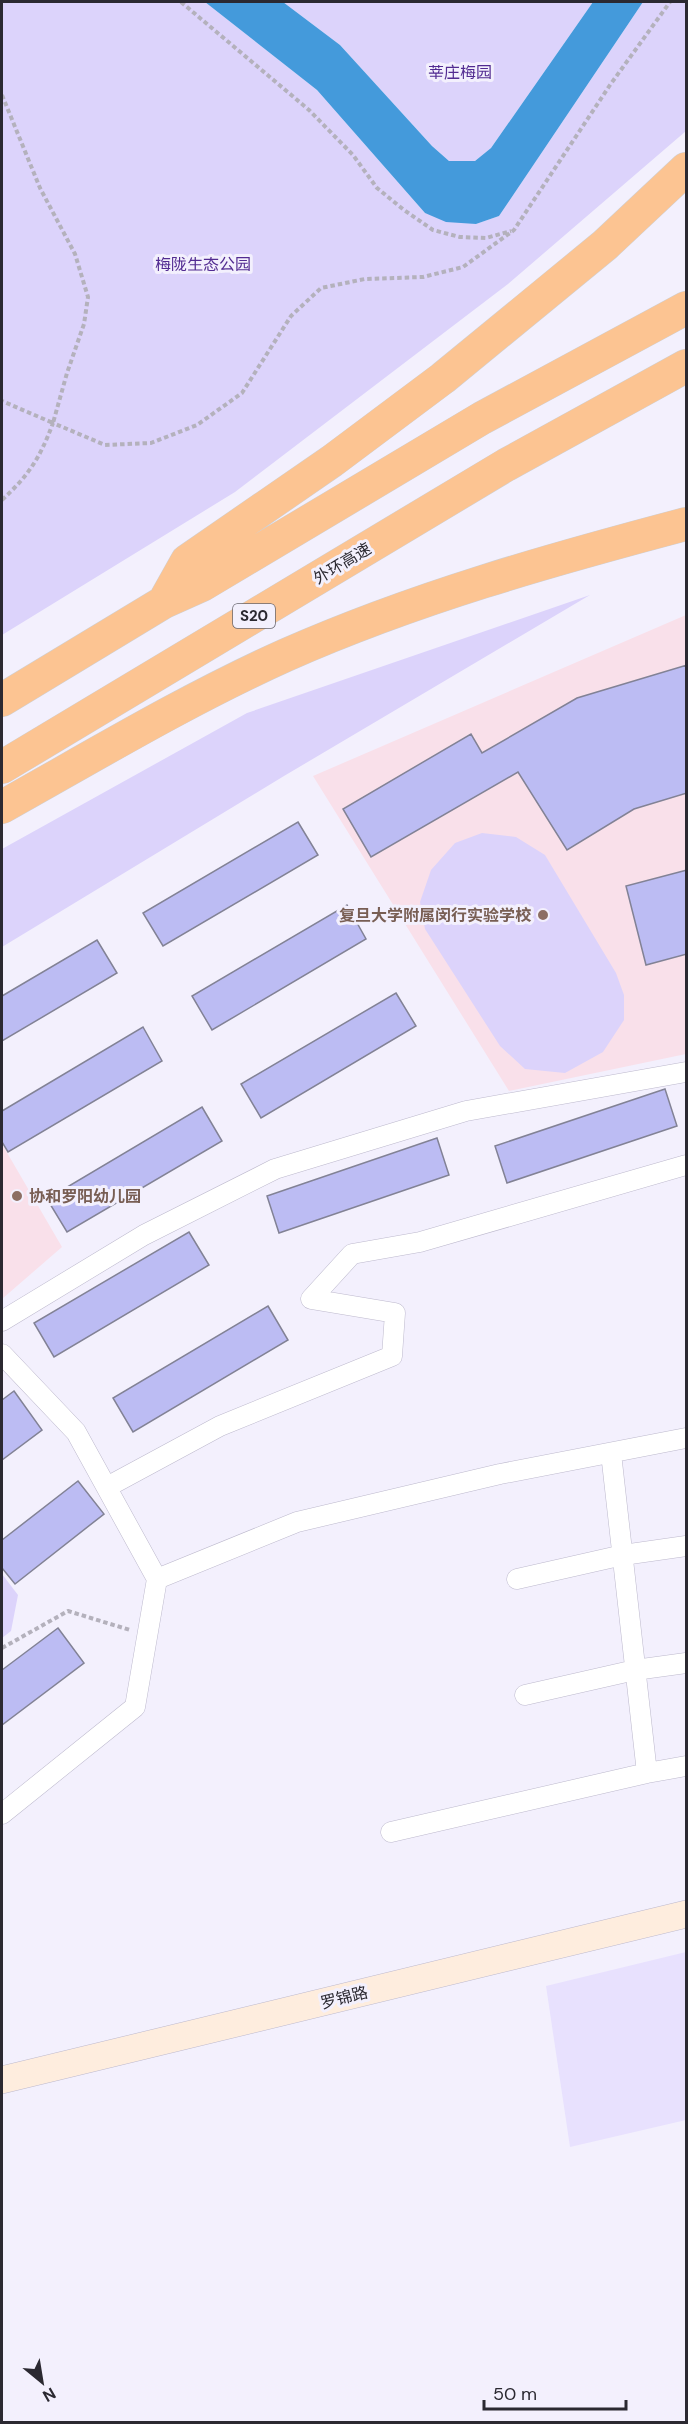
<svg xmlns="http://www.w3.org/2000/svg" width="688" height="2424" font-family="'DM Sans','Noto Sans SC',sans-serif">
<style>
.built{fill:#e8e1fe}
.education{fill:#f9e0ea}
.green{fill:#dcd3fb}
.water{fill:#449adb}
.building{fill:#bcbcf3;stroke:#828295;stroke-width:1.5}
.lines{fill:none;stroke-linecap:round;stroke-linejoin:round}
.street-casing{stroke:#bdb9cd;stroke-width:21}
.secondary-casing{stroke:#bdb9cd;stroke-width:28}
.highway-casing{stroke:#d0d0d2;stroke-width:34}
.path{stroke:#b4b1bc;stroke-width:4;stroke-dasharray:4.5 3;stroke-linecap:butt}
.street{stroke:#fff;stroke-width:20}
.secondary{stroke:#feedde;stroke-width:27}
.highway{stroke:#fcc492;stroke-width:33}
.education-dot{fill:#8d6e63;stroke:#f3f0fd;stroke-width:2}
.labels{text-anchor:middle;stroke-width:6;stroke-linejoin:round;paint-order:stroke}
.shield{fill:#f3f0fd;stroke:#67656e;stroke-width:1.5}
.shield-label{font-size:15px;font-weight:bold;fill:#2b2931}
.park-label{font-size:16px;fill:#522b91;stroke:#f3f0fd}
.street-label{font-size:16px;fill:#2b2931;stroke:#f3f0fd}
.education-label{font-size:16px;font-weight:bold;fill:#785e54;stroke:#f3f0fd;text-anchor:end}
</style>
<rect width="100%" height="100%" fill="#f3f0fd"/>
<!-- built -->
<path class="built" d="M686,1952v168l-116,27 -24,-161z"/>
<!-- education -->
<path class="education" d="M686,615v439l-177,37 -196,-315z
M2,1144l60,103 -60,52z"/>
<!-- green -->
<path class="green" d="M2,2h203l112,88 108,123 51,11 23,-8 144,-214h43v129l-178,153 -273,208 -233,143z
M283,2h310l-102,146 -16,13h-26l-17,-15 -92,-101z
M590,595l-306,181 -282,171v-98l245,-136z
M482,833l34,4 29,18 71,118 8,22v25l-21,32 -38,21 -40,-4 -25,-23 -75,-117 -5,-27 11,-32 24,-27z
M2,1574l16,21 -7,36 -9,7z"/>
<!-- water -->
<path class="water" d="M205,2h78l57,43 92,101 17,15h26l16,-13 102,-146h50l-144,214 -23,8 -30,-2 -21,-9 -108,-123z"/>
<!-- building -->
<path class="building" d="M687,665v128l-53,16 -67,41 -49,-78 -147,85 -28,-48 128,-75 11,19 95,-55z
M298,822l20,33 -155,91 -20,-33z
M687,870v84l-41,11 -20,-79z
M347,905l19,34 -154,91 -20,-34z
M97,940l20,33 -115,68v-45z
M396,993l20,33 -155,92 -20,-34z
M143,1027l19,34 -154,91 -6,-10v-31z
M665,1089l12,37 -170,57 -12,-37z
M202,1107l20,34 -155,91 -20,-33z
M437,1138l12,37 -170,58 -12,-37z
M189,1232l20,33 -155,92 -20,-34z
M268,1306l20,34 -155,92 -20,-34z
M14,1391l28,39 -40,30v-60z
M78,1481l26,33 -89,70 -13,-16v-28z
M58,1628l26,35 -82,62v-55z"/>
<g class="lines">
<defs>
<path id="street" d="M2,1321l142,-86 131,-66 191,-58 220,-39
M2,1354l74,78 81,147 -22,128 -133,107
M107,1487l113,-61 172,-70 3,-43 -84,-14 41,-45 68,-12 266,-77
M157,1579l140,-57 203,-48 186,-36
M517,1579l106,-24 63,-9
M525,1695l110,-25 51,-7
M647,1773l39,-7
M391,1832l256,-59 -36,-320"/>
<path id="secondary" d="M2,2080l684,-166"/>
<path id="highway" d="M164,602l23,-41 145,-100 111,-83 162,-133 81,-76
M2,700l162,-98 38,-17 280,-167 204,-110
M2,767l504,-302 180,-99
M2,807c93,-52 186,-108 284,-152 129,-57 264,-95 400,-131"/>
</defs>
<!-- street casing -->
<use href="#street" class="street-casing"/>
<!-- secondary casing -->
<use href="#secondary" class="secondary-casing"/>
<!-- highway casing -->
<use href="#highway" class="highway-casing"/>
<!-- path -->
<path class="path" d="M181,2l128,108 44,45 24,33 27,22 29,20 27,7 26,1 25,-7
M2,95l38,93 35,66 13,43 -4,27 -17,49 -14,50 -51,-22
M2,500c27,-25 38,-42 51,-77l52,22 46,-2 46,-18 45,-32 49,-77 30,-28 44,-9 58,-2 40,-10 51,-37 96,-145 60,-83
M2,1648l66,-37 62,19"/>
<!-- street -->
<use href="#street" class="street"/>
<!-- secondary -->
<use href="#secondary" class="secondary"/>
<!-- highway -->
<use href="#highway" class="highway"/>
</g>
<!-- markers -->
<g class="education-dot">
<circle cx="543" cy="915" r="6"/>
<circle cx="17" cy="1196" r="6"/>
</g>
<g class="labels">
<!-- shield labels -->
<rect class="shield" x="233" y="604" width="42" height="24" rx="4.5"/>
<g class="shield-label">
<text x="254" y="621">S20</text>
</g>
<!-- park labels -->
<g class="park-label">
<text x="460" y="78">莘庄梅园</text>
<text x="203" y="270">梅陇生态公园</text>
</g>
<!-- street labels -->
<g class="street-label">
<text transform="translate(342 563) rotate(-31)" y="6">外环高速</text>
<text transform="translate(344 1997) rotate(-14)" y="6">罗锦路</text>
</g>
<!-- education labels -->
<g class="education-label">
<text x="531" y="921">复旦大学附属闵行实验学校</text>
<text x="29" y="1202" text-anchor="start">协和罗阳幼儿园</text>
</g>
</g>
<!-- border -->
<rect width="688" height="2424" fill="none" stroke="#2b2931" stroke-width="6"/>
<!-- north arrow -->
<g transform="translate(42 2382) rotate(150)" stroke="#f3f0fd" stroke-width="4.5" paint-order="stroke">
<path d="M0-4.5L10 22L0 15L-10 22Z" fill="#2b2931"/>
<text y="-9" font-size="16" font-weight="bold" text-anchor="middle" fill="#2b2931">N</text>
</g>
<!-- scale -->
<path d="M484 2400v9h142v-9" fill="none" stroke="#2b2931" stroke-width="3"/>
<text x="493" y="2400" font-size="18" fill="#2b2931" stroke="#f3f0fd" stroke-width="4.5" paint-order="stroke">50 m</text>
</svg>
